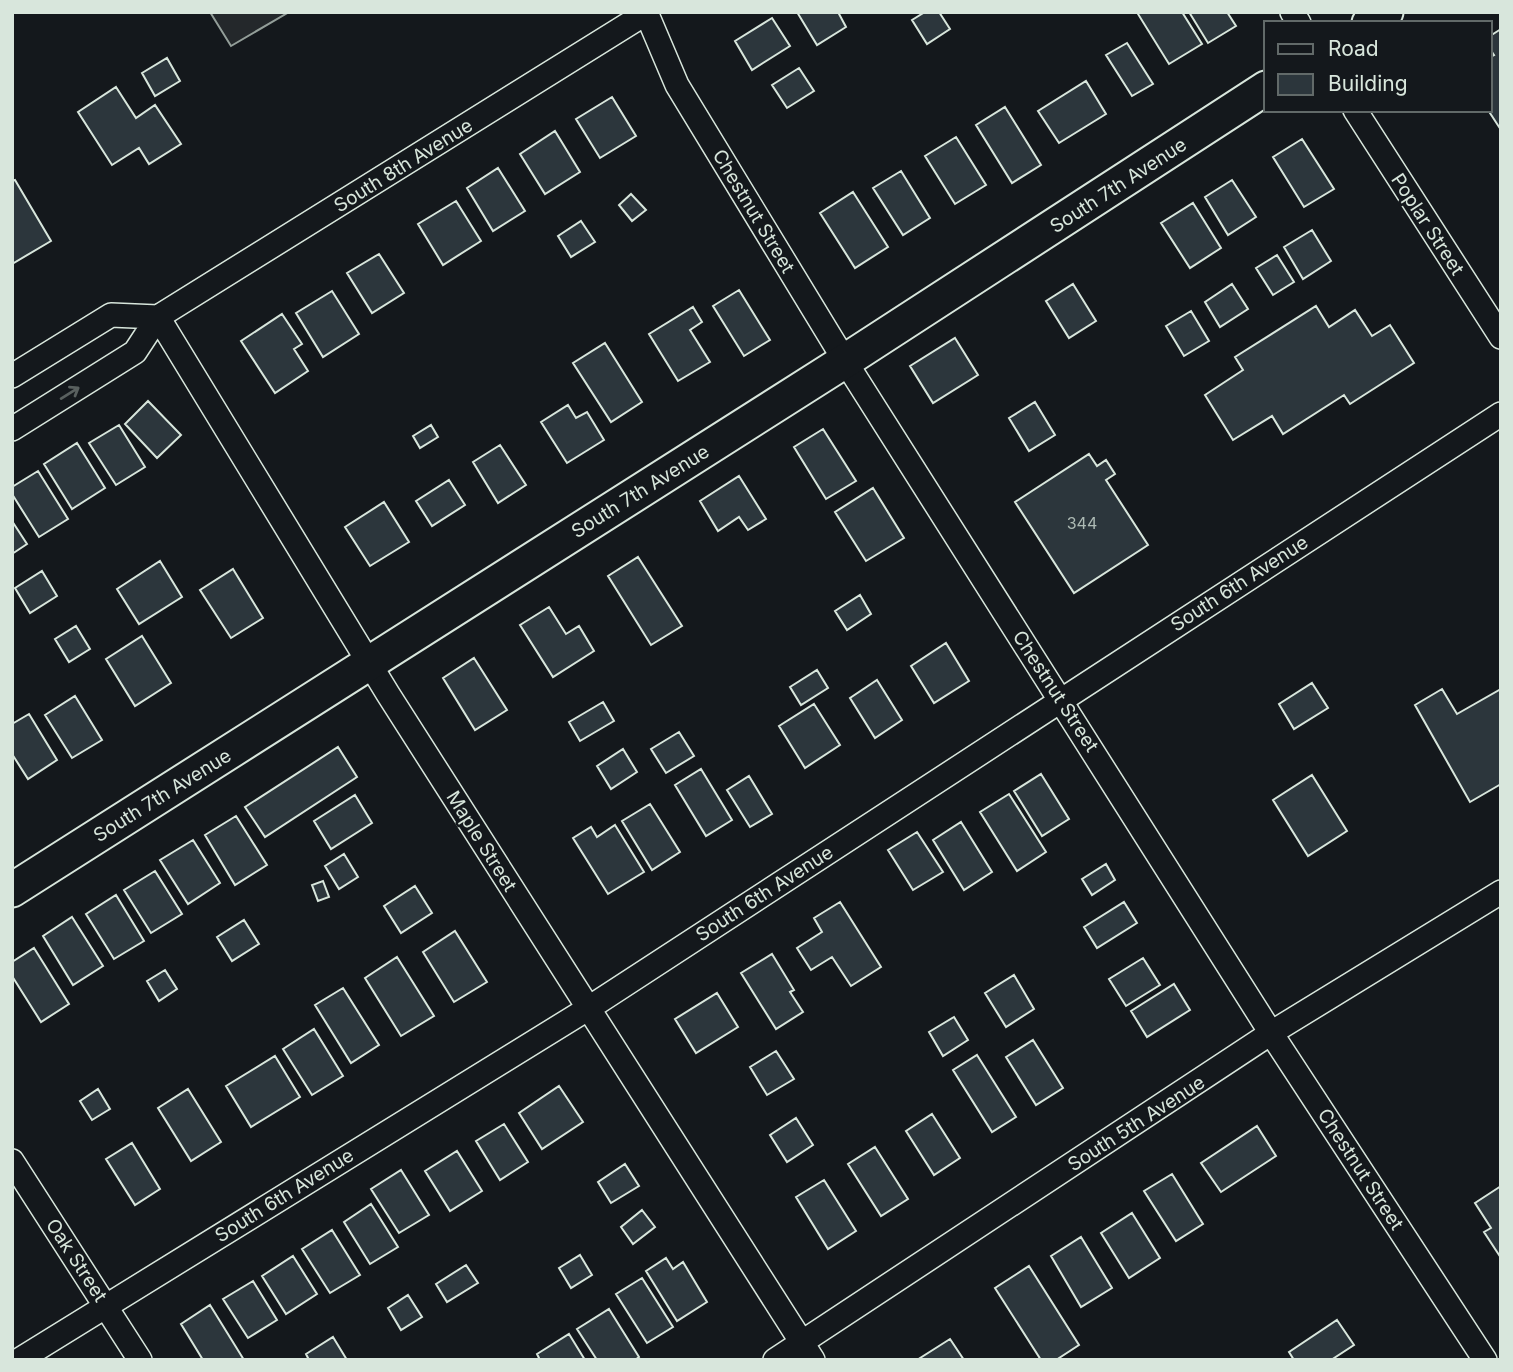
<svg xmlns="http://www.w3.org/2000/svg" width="1513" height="1372" font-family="Inter,sans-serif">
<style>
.parking{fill:#24282b;stroke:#939e99;stroke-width:2}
.building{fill:#2c363c;stroke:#d8e6dc;stroke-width:2}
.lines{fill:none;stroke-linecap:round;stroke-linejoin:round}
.street-casing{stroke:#d8e6dc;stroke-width:26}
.secondary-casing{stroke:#d8e6dc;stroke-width:37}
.street{stroke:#14181c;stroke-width:23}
.secondary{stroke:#14181c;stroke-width:33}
.oneway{stroke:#59605f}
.labels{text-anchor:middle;stroke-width:5;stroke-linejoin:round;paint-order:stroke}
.number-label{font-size:16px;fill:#adbab4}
.street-label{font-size:19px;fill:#d8e6dc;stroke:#14181c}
</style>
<rect width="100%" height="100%" fill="#14181c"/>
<!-- parking -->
<path class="parking" d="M210,12h79l-58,34z"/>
<!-- building -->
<path class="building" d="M797,12h41l8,15 -29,18z
M925,12h14l11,17 -23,15 -15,-24z
M1140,12h42l20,32 -33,20 -31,-50z
M1189,12h38l9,14 -28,17z
M772,18l18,28 -38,24 -17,-29z
M1501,29v101l-13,-20h2v-53l4,-2 -4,-6v-13z
M1127,43l26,41 -21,12 -26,-41z
M167,58l13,23 -25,15 -13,-23z
M799,68l15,23 -27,17 -15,-23z
M1086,81l20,33 -47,29 -21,-32z
M116,87l20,31 19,-13 26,39 -32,20 -10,-16 -27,17 -34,-53z
M612,97l24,39 -36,22 -24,-39z
M1005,107l36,58 -29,18 -36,-58z
M555,131l25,41 -35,22 -25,-40z
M956,137l30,48 -31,19 -30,-48z
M1302,139l32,50 -30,18 -31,-50z
M498,168l27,43 -32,20 -26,-43z
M901,171l29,47 -27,17 -30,-47z
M15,180l36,61 -39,23v-83z
M1232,180l24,37 -28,18 -23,-38z
M853,192l35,55 -33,21 -35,-55z
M631,194l15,16 -14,11 -13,-16z
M456,201l25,40 -38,24 -25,-41z
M1193,203l28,45 -31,20 -29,-45z
M581,221l14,21 -24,15 -13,-21z
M1312,230l19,31 -28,18 -19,-32z
M379,254l25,39 -32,20 -25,-40z
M1277,255l17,27 -21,13 -17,-27z
M1073,284l23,37 -27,17 -23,-37z
M1232,284l16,25 -28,18 -15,-25z
M739,290l31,50 -26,16 -31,-50z
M332,291l27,43 -36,23 -27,-44z
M1316,306l13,21 26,-17 17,26 18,-11 24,38 -64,41 -6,-9 -61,39 -11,-18 -39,24 -28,-45 38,-25 -8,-13z
M693,307l9,15 -12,8 20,32 -32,19 -29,-47z
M1191,311l18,30 -25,15 -18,-30z
M282,314l20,30 -8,5 14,22 -33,22 -34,-52z
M955,338l23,37 -45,28 -23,-37z
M605,343l37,59 -31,20 -38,-59z
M148,401l33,34 -24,23 -32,-34z
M1035,402l20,33 -26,16 -20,-33z
M568,405l8,13 11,-6 17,28 -37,23 -26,-41z
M119,425l26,42 -29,18 -27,-42z
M431,425l7,12 -18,11 -7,-12z
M823,429l33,52 -30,18 -32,-52z
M77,443l28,45 -33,21 -28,-45z
M500,445l26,40 -28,18 -25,-41z
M1089,454l8,12 9,-6 9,14 -9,6 42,65 -74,48 -59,-91z
M38,471l30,48 -29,18 -27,-43v-7z
M739,476l27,43 -18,11 -9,-13 -21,14 -18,-30z
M449,480l16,25 -33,21 -16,-25z
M873,488l31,50 -38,23 -31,-49z
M384,502l25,40 -39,24 -25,-39z
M12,521l15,23 -15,10z
M638,557l44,69 -31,19 -43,-69z
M160,561l22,36 -43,27 -22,-35z
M233,569l30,49 -32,20 -31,-48z
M42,571l15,25 -27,17 -15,-25z
M860,595l11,19 -24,16 -12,-19z
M549,607l17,27 13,-8 15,25 -41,26 -33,-52z
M76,626l14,23 -21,13 -14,-23z
M142,636l29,47 -36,23 -29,-47z
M946,643l23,38 -35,22 -23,-37z
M474,658l33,52 -32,20 -32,-52z
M817,670l11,18 -27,17 -11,-18z
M877,680l25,40 -27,18 -25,-40z
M1312,683l16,25 -34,21 -15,-25z
M1442,689l15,25 44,-25v95l-31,18 -55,-97z
M75,696l27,44 -30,18 -27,-43z
M603,702l11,19 -34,20 -11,-19z
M814,704l26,41 -35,23 -26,-42z
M29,714l28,46 -29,19 -16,-25v-30z
M679,732l15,24 -28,17 -15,-24z
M338,747l19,30 -92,60 -20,-30z
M623,749l14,23 -26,17 -14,-23z
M701,769l31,51 -26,16 -31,-51z
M1041,774l28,45 -27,17 -28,-45z
M1312,775l35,56 -39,25 -35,-56z
M749,776l23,38 -22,13 -23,-37z
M1009,794l37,58 -29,19 -37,-59z
M355,795l17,28 -41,26 -17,-28z
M650,804l30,48 -28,18 -30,-49z
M236,816l31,49 -32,20 -30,-50z
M961,822l31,50 -28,18 -31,-50z
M615,825l29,47 -36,22 -35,-56 18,-11 6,10z
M917,832l26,40 -30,18 -25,-40z
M193,840l27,43 -32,21 -28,-44z
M344,854l14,23 -19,12 -14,-23z
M1106,864l9,16 -23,15 -10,-16z
M155,871l27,43 -31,19 -27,-43z
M323,881l6,16 -11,4 -6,-16z
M415,886l17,27 -31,20 -17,-27z
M116,895l28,46 -30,18 -28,-45z
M840,902l41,65 -30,19 -19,-29 -21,13 -14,-22 25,-16 -8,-14z
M1124,902l13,21 -40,25 -13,-21z
M72,917l31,49 -30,19 -30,-49z
M244,920l15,24 -27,17 -15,-24z
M455,931l32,51 -33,20 -31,-50z
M34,948l35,56 -28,18 -29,-46v-14z
M772,954l22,36 -4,2 13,20 -27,17 -35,-56z
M397,957l37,59 -33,20 -36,-58z
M1143,958l17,27 -34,21 -17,-27z
M165,970l12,19 -18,12 -12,-20z
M1014,975l20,34 -28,18 -21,-34z
M1174,984l16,26 -43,27 -16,-26z
M343,988l36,57 -28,18 -36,-58z
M717,993l21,34 -42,26 -21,-34z
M954,1017l14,23 -25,16 -14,-24z
M314,1029l29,47 -31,19 -29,-46z
M1033,1040l30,48 -27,17 -30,-48z
M776,1051l18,28 -27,16 -17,-28z
M977,1055l39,62 -24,15 -39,-62z
M275,1056l25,41 -49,30 -25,-41z
M559,1086l24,36 -41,27 -23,-36z
M98,1089l12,20 -18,11 -12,-19z
M188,1089l33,53 -30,19 -33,-53z
M932,1114l28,44 -26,17 -28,-44z
M796,1118l17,27 -26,17 -17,-27z
M504,1124l24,38 -28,18 -24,-39z
M1257,1126l19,30 -55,36 -20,-29z
M132,1143l28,46 -25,16 -29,-46z
M875,1147l33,52 -27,17 -33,-52z
M457,1151l25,40 -32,20 -25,-40z
M625,1164l14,22 -28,17 -13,-21z
M401,1170l28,45 -30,18 -28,-44z
M1172,1174l31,50 -27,17 -32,-50z
M824,1180l32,51 -28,18 -32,-52z
M1501,1186v72l-17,-26 7,-4 -16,-25z
M371,1204l27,43 -28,17 -26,-42z
M642,1210l13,17 -22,17 -12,-17z
M1132,1213l28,45 -31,20 -28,-45z
M332,1230l28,45 -30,18 -28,-44z
M1081,1237l31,51 -31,19 -30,-51z
M580,1255l12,20 -21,13 -12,-20z
M293,1256l24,38 -31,20 -24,-38z
M666,1258l7,11 10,-7 24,40 -30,19 -31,-50z
M466,1265l12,18 -31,19 -11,-18z
M1029,1266l50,79 -23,15h-15l-46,-72z
M642,1278l31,49 -26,16 -31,-49z
M253,1281l24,39 -29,18 -25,-39z
M408,1295l14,22 -21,13 -13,-22z
M210,1305l34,55h-41l-22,-36z
M609,1309l30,48 -4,3h-38l-20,-31z
M1337,1320l17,25 -23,15h-37l-5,-8z
M569,1334l16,26h-45l-3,-6z
M333,1337l14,23h-38l-3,-6z
M950,1339l14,21h-47z"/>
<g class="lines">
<defs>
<path id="street" d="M646,12l31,73 168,276 426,672 214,327
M1292,12l7,11
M1355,110l146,227
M158,317l230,377 425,666
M12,376l99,-61 47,2
M12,429l123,-77 23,-35 490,-305
M12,1161l128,199
M19,1360l570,-352 912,-594
M775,1360l496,-327 230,-141"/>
<path id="secondary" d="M1369,23l17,-11
M12,890l833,-529 421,-273"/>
</defs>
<!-- street casing -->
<use href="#street" class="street-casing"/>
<!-- secondary casing -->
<use href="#secondary" class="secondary-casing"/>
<!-- street -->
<use href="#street" class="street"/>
<!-- secondary -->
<use href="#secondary" class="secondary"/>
</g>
<!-- one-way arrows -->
<defs><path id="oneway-shaft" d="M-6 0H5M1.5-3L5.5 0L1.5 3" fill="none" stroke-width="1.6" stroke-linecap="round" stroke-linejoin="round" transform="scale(1.75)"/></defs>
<use class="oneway" href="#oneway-shaft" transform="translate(70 393) rotate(-32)"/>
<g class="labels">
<!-- number labels -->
<g class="number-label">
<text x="1082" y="529">344</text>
</g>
<!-- street labels -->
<g class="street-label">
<text transform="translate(403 165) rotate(-32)" y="7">South 8th Avenue</text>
<text transform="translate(1118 185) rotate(-33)" y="7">South 7th Avenue</text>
<text transform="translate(754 211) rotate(59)" y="7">Chestnut Street</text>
<text transform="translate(1428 224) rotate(57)" y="7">Poplar Street</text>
<text transform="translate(640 491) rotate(-32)" y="7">South 7th Avenue</text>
<text transform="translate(1239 583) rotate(-33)" y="7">South 6th Avenue</text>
<text transform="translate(1056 691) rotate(57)" y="7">Chestnut Street</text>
<text transform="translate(162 795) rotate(-32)" y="7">South 7th Avenue</text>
<text transform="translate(482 841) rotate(58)" y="7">Maple Street</text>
<text transform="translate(764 893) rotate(-33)" y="7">South 6th Avenue</text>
<text transform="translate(1136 1123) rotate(-33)" y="7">South 5th Avenue</text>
<text transform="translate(1361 1169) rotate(57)" y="7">Chestnut Street</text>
<text transform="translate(284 1195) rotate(-32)" y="7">South 6th Avenue</text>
<text transform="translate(77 1260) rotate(57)" y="7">Oak Street</text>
</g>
</g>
<!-- border -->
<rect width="1513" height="1372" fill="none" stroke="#d8e6dc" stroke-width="28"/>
<!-- legend -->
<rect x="1264" y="21" width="228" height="91" fill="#14181c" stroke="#626a69" stroke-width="2"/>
<rect x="1278" y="44" width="35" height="10" fill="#14181c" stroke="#626a69" stroke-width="2"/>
<text x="1328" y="56" font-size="21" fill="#d8e6dc">Road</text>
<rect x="1278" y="74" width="35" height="21" fill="#2c363c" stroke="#626a69" stroke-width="2"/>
<text x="1328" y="91" font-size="21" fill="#d8e6dc">Building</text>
</svg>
